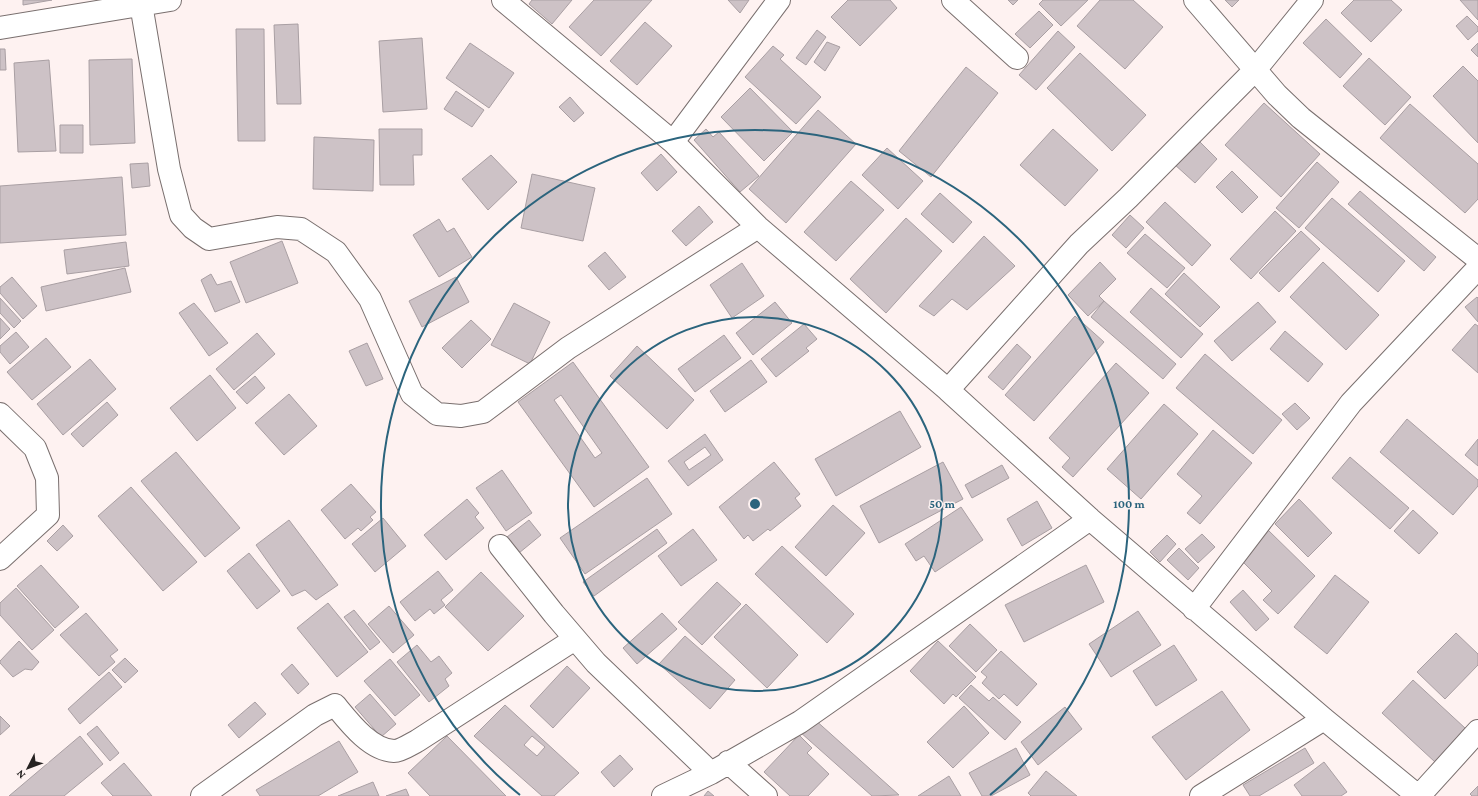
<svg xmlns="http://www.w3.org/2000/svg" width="1478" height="796" font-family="'Crimson Pro',serif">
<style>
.building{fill:#cdc2c6;stroke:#a99fa3;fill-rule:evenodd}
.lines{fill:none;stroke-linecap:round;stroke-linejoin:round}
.minor-casing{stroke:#796f6e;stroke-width:24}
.minor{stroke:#fff;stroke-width:22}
.ring{fill:none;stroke:#2b647d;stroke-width:2}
.centre{fill:#2b647d;stroke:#fef2f1;stroke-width:2}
.ring-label{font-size:12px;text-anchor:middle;font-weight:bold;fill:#2b647d;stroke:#fef2f1;stroke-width:3;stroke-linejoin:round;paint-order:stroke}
</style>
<rect width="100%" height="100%" fill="#fef2f1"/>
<!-- building -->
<path class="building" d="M23,0h29l-29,5z
M532,0h40l-20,24 -23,-20z
M594,0h58l-51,56 -32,-29z
M728,0h21l-9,13z
M848,0h42l7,8 -37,38 -29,-29z
M1008,0h10l-5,5z
M1043,0h45l-27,26 -22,-22z
M1100,0h33l30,27 -38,42 -48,-43z
M1225,0h14l-7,7z
M1354,0h37l11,10 -31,32 -30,-29z
M1460,0h18v20z
M1039,11l14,14 -23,23 -15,-14z
M1467,16l11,11v4l-10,9 -12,-14z
M1326,19l36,35 -22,24 -37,-35z
M645,22l27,24 -35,39 -27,-24z
M298,24l3,80h-24l-3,-79z
M236,29h28l1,112h-27z
M817,30l9,7 -20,28 -10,-7z
M1058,31l17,16 -39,43 -17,-15z
M422,38l5,71 -44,3 -4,-71z
M827,42l13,5 -15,24 -11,-9z
M470,43l44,30 -25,35 -43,-30z
M1478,43v14l-7,-7z
M773,46l11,9 -4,4 41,38 -25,27 -51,-47z
M0,49h5l1,21h-6z
M1080,53l66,62 -34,36 -65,-63z
M1369,58l42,39 -26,28 -42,-39z
M132,59l3,84 -45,2 -1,-85z
M49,60l7,91 -38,1 -4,-89z
M1463,66l15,15v62l-45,-47z
M966,67l32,26 -67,84 -32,-26z
M750,88l43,44 -29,29 -43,-44z
M456,91l28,19 -12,17 -28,-18z
M570,97l14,16 -10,9 -15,-15z
M1264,103l56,51 -39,43 -56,-52z
M1410,104l68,60v35l-13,14 -85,-75z
M818,110l38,34 -70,79 -37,-34z
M60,125h23v28h-23z
M379,129h43v26h-9l1,30h-34z
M706,129l7,8 6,-5 40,44 -19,16 -46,-52z
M1053,129l45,41 -33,36 -45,-41z
M314,137l60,3 -1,51 -60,-2z
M1198,140l19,19 -22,24 -21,-19z
M887,148l36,33 -25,28 -36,-34z
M661,154l16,18 -20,19 -16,-18z
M491,155l26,27 -29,28 -26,-31z
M1317,162l22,20 -40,46 -23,-20z
M148,163l2,23 -18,2 -2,-24z
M1232,171l26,26 -16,16 -26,-26z
M532,174l63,14 -12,53 -62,-13z
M122,177l4,58 -126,8v-57z
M851,181l33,29 -48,51 -32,-29z
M1360,191l76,66 -12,14 -76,-67z
M940,193l32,29 -19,21 -32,-29z
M1332,198l73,63 -27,31 -73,-64z
M1165,202l46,43 -19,21 -46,-44z
M699,206l14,16 -27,24 -14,-15z
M1275,211l21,20 -45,48 -21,-20z
M1130,215l14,13 -18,20 -14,-13z
M906,218l36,33 -56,62 -36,-34z
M439,219l8,13 7,-4 18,29 -33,20 -26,-42z
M1301,231l19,18 -41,43 -20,-19z
M1145,234l40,34 -18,20 -40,-35z
M984,236l31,30 -48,44 -15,-11 -18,17 -15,-10z
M282,241l16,42 -52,20 -16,-41z
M126,242l3,24 -62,8 -3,-24z
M605,252l21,25 -17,13 -21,-24z
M1100,262l16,17 -17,17 5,5 -16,15 -20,-21z
M1323,262l56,53 -33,35 -56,-53z
M742,263l22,33 -32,22 -22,-33z
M125,268l6,24 -85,19 -5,-24z
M1184,273l36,34 -20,20 -35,-33z
M211,274l6,11 14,-4 9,21 -25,10 -14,-32z
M12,277l25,29 -14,13 -23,-26v-6z
M456,277l13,25 -47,25 -13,-26z
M1151,288l52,46 -22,24 -51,-46z
M1477,297l1,1v24l-13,-15z
M0,298l21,23 -7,7 -14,-15z
M1104,301l72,63 -13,15 -72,-62z
M775,302l17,21 -39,32 -17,-22z
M1258,302l18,20 -44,39 -18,-20z
M194,303l34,40 -19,13 -30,-43z
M514,303l36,19 -20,42 -39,-19z
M1075,316l29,26 -70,79 -29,-26z
M0,318l10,11 -10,10z
M471,320l20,19 -29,29 -20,-20z
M804,324l13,15 -11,9 3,3 -33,26 -15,-18z
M1475,324l3,2v47l-26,-23z
M1285,331l38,33 -15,18 -38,-33z
M16,332l13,15 -19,17 -10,-12v-6z
M257,333l18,21 -41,36 -18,-21z
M724,335l17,23 -46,34 -17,-23z
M46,338l25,29 -39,33 -25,-28z
M367,343l16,36 -17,7 -17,-35z
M1017,344l14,13 -28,33 -15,-13z
M637,346l57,54 -27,29 -57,-53z
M1205,354l77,66 -29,34 -77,-66z
M90,359l26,30 -53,46 -26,-31z
M751,360l16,22 -42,30 -15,-21z
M573,362l76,105 -55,40 -76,-105zM561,395l41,58 -7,5 -41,-58z
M1116,363l33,30 -76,84 -11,-10 8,-9 -21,-20z
M210,375l26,33 -39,33 -27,-33z
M255,376l10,12 -18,16 -11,-12z
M289,394l28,32 -33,29 -29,-32z
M107,402l11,13 -35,32 -12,-13z
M1295,403l15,15 -13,12 -15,-16z
M1164,404l34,30 -57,65 -34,-30z
M900,411l21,36 -85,49 -21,-37z
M1407,419l71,61v6l-25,29 -73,-63z
M1213,430l39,33 -52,61 -13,-11 15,-17 -25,-22z
M705,434l18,26 -35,26 -20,-25zM705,447l6,8 -22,15 -5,-8z
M1478,439v27l-13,-11z
M176,452l64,76 -35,29 -64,-76z
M1350,457l59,51 -19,21 -58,-51z
M774,462l26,32 -5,4 6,8 -31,25 -2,-2 -15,12 -5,-6 -4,4 -25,-32z
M943,462l20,37 -84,44 -19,-37z
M1002,465l7,13 -37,20 -7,-13z
M502,470l30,43 -26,18 -30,-43z
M647,478l25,36 -87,60 -25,-36z
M351,484l25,28 -6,5 3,3 -12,11 -3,-3 -13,11 -24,-29z
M131,487l66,75 -34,29 -65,-75z
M467,499l12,14 -4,4 9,11 -38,32 -22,-25z
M1299,499l33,34 -24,24 -33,-33z
M1037,501l15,27 -30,18 -15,-27z
M833,505l32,28 -39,43 -31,-29z
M961,507l22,33 -48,32 -11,-16 -8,5 -11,-17z
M1413,510l25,23 -19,21 -25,-23z
M383,518l23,28 -31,26 -23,-28z
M289,520l49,65 -22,15 -11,-10 -13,6 -36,-51z
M529,520l12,15 -22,18 -12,-16z
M63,525l10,11 -16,15 -10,-10z
M657,529l10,14 -73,53 -11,-14z
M693,529l24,31 -36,26 -23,-30z
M1268,530l47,46 -37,38 -15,-14 9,-9 -32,-32z
M1202,534l13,13 -17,16 -13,-14z
M1167,535l9,9 -16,18 -10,-10z
M782,546l72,68 -27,29 -72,-69z
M1179,548l20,20 -11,12 -21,-20z
M249,553l31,38 -23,18 -30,-38z
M41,565l38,42 -24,21 -38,-42z
M1086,565l18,37 -80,40 -19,-37z
M438,571l15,19 -12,10 4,5 -11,9 -4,-5 -15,12 -15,-19z
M481,572l43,44 -36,35 -43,-44z
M1335,575l34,27 -42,52 -33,-27z
M717,582l24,22 -39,41 -24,-23z
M16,588l38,42 -22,20 -32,-35v-12z
M1243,590l26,29 -13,12 -26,-29z
M328,603l40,49 -31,25 -40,-49z
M746,604l52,51 -31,33 -53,-51z
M389,606l25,29 -21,18 -25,-29z
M354,610l26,32 -10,8 -26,-33z
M1138,611l23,34 -50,32 -22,-33z
M86,613l32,37 -8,6 5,6 -16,14 -39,-41z
M662,613l15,16 -40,35 -14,-16z
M970,624l27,26 -21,22 -27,-26z
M1456,633l22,21v11l-33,34 -28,-27z
M685,636l50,44 -25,29 -51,-45z
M19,641l20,21 -7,8 -7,-1 -12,8 -13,-14v-2z
M938,641l38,36 -20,20 -3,-3 -9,10 -34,-33z
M417,645l14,17 8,-6 13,17 -7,6 4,7 -20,16 -32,-40z
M1174,645l23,35 -41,26 -23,-35z
M1001,651l36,33 -20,22 -13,-12 -5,5 -17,-16 5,-6 -6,-5z
M125,658l13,13 -13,12 -13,-13z
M390,659l30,36 -25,21 -31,-35z
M292,664l17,20 -11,10 -17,-20z
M567,666l23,22 -37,40 -23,-22z
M109,672l13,15 -42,37 -12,-15z
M1413,680l52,48 -30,34 -53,-49z
M971,685l18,16 4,-4 28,25 -16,18 -46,-42z
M1222,691l28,39 -64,50 -34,-43z
M370,694l26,30 -15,13 -26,-30z
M255,702l11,12 -27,24 -11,-13z
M505,705l74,68 -25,23h-12l-68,-60zM532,736l13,11 -8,9 -13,-11z
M964,706l25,27 -36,35 -26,-26z
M1065,707l17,22 -44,36 -17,-23z
M0,716l10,10 -10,9z
M813,718l86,77 -27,1 -72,-64z
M97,726l22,27 -9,8 -23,-27z
M799,735l13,13 -5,5 22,21 -21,22h-18l-26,-24z
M80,736l23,28 -39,32h-55z
M447,736l59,60h-76l-22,-23z
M339,741l19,31 -40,24h-58l-4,-6z
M1016,748l14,27 -39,21h-9l-13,-23z
M1305,748l9,15 -55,33h-9l-7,-11z
M620,755l13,14 -19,18 -13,-15z
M1324,762l23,30 -6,4h-39l-8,-11z
M124,763l28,33h-39l-12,-13z
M1046,771l31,25h-46l-3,-3z
M949,776l12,20h-43z
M373,782l6,14h-41z
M1478,786v10h-6l-2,-2z
M406,789l3,7h-23z
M708,791l6,5h-10z"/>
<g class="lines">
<defs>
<path id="minor" d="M503,0l170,142 85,85 190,163 142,129 234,200 94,77
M953,0l64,58
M1195,0l82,95 24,23 177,141
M141,4l28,165 12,46 12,13 16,11 68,-12 24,2 35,23 34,47 42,95 25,20 24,2 22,-4 85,-64 190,-121
M0,28l170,-28
M673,142l106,-142
M948,390l131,-146 49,-46 128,-129 56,-69
M0,414l35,34 12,30 1,37 -48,44
M500,546l54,68 42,49 115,110
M1194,609l157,-206 127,-135
M728,762l38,34
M202,796l113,-81 20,-10c14,17 35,45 59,46 7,0 17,-7 23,-10l158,-102
M663,796l48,-23 89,-51 290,-203
M1201,796l123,-77
M1419,796l59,-65"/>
</defs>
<!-- minor casing -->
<use href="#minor" class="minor-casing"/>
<!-- minor -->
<use href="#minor" class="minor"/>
</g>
<!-- distance rings -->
<g class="ring">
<circle cx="755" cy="504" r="187"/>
<path d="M520 795A374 374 0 1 1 990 795"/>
</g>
<circle cx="755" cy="504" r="6" class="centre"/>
<g class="ring-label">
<text x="942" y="508">50 m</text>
<text x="1129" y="508">100 m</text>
</g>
<!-- north arrow -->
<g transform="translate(28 768) rotate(228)" stroke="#fef2f1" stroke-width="3" paint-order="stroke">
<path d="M0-3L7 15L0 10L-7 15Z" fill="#262221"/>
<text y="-6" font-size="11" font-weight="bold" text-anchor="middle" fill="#262221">N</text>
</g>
</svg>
